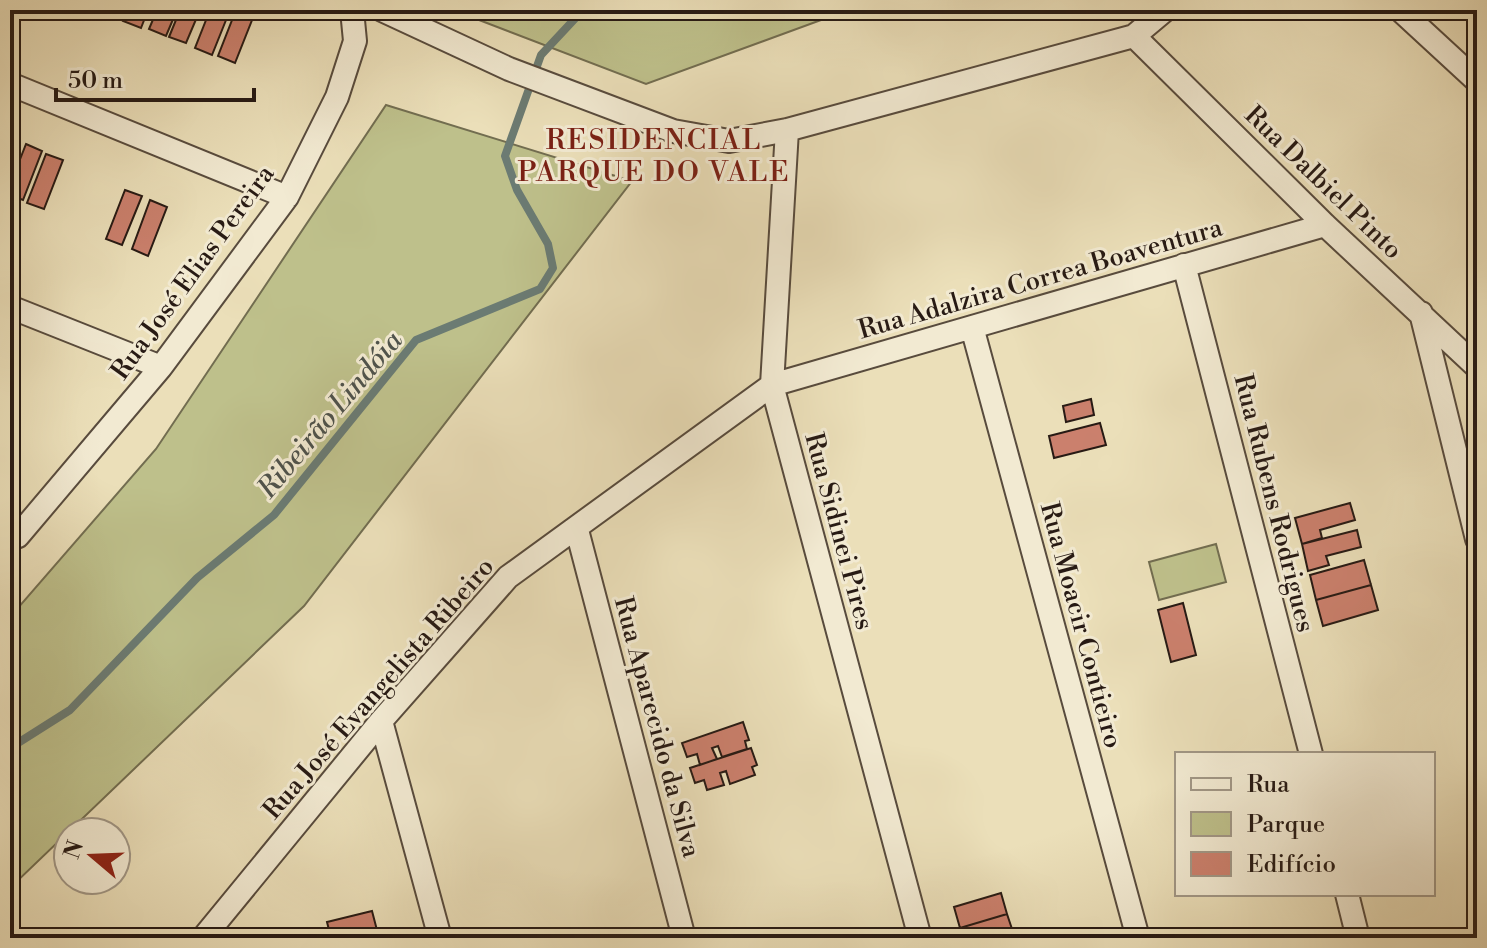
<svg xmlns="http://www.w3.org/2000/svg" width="1487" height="948" font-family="'Libre Bodoni',serif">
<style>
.green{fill:#bec08b;stroke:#726d50;stroke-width:2}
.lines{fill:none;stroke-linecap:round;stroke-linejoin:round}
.stream{stroke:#6b7b73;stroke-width:8}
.building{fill:#cb806d;stroke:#271a14;stroke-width:2}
.street-casing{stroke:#584b3d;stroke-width:26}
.street{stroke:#f2ead2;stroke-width:22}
.labels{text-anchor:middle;stroke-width:6;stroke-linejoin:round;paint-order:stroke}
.street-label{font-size:26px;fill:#271a14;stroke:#f2ead2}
.neighbourhood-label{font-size:28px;letter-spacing:2px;fill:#7a1f14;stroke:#f2ead2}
.water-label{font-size:28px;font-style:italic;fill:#4f534c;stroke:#f2ead2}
</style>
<rect width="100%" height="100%" fill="#ebdfb9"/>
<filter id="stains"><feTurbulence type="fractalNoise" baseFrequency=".0025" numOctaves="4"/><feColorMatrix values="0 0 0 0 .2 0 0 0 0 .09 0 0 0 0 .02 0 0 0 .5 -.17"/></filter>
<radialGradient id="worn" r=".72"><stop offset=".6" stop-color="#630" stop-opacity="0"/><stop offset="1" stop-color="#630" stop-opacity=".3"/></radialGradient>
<!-- green -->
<path class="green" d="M453,10h412l-44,10 -175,64z
M386,105l246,76 -328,425 -294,282v-271l146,-168z
M1216,544l10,38 -67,18 -10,-38z"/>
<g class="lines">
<!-- stream -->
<path class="stream" d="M10,748l60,-38 127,-132 77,-63 142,-175 124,-51 13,-21 -5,-24 -31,-54 -12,-34 36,-101 42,-45"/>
</g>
<!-- building -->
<path class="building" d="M128,10h20l-7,18 -18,-7z
M157,10h20l-11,26 -17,-7z
M180,10h20l-14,33 -17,-6z
M210,10h20l-18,45 -17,-7z
M236,10h20l-21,53 -17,-7z
M26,144l16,7 -19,49 -13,-5v-10z
M46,154l17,6 -19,49 -17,-6z
M125,190l17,6 -20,49 -16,-6z
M150,200l17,7 -19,49 -16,-7z
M1091,399l3,16 -28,7 -3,-16z
M1100,423l6,22 -52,13 -5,-22z
M1350,503l5,17 -35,10 2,8 -20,6 -7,-26z
M1357,530l4,17 -35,9 3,9 -21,6 -6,-27z
M1364,560l7,25 -55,15 -6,-25z
M1371,585l7,25 -55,16 -7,-26z
M1183,603l13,52 -25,7 -13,-52z
M743,722l6,18 -4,1 2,8 -25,8 -4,-11 -6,2 5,11 -17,6 -3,-11 -10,3 -5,-14z
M751,748l6,17 -5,2 3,8 -25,9 -4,-13 -6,2 4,12 -17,5 -3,-10 -9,3 -5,-15z
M1001,893l6,21 -47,14 -6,-21z
M372,911l6,23 -47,4 -4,-16z
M1007,914l6,18 -20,6h-31l-2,-10z"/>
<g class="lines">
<defs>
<path id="street" d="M382,10l127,59 164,62 56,10 58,-11 347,-94 31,-26
M1400,10l77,71
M1134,36l191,189 152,142
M10,84l277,113
M787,130l-15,255 148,553
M1184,265l127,489
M10,307l151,60
M1421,313l56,226
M972,327l166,611
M577,530l107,408
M10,534l8,2 143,-169 126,-170 50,-100 18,-56 -3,-31
M381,721l59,217
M1347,894l11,44
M203,938l178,-217 127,-144 264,-192 553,-160"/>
</defs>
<!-- street casing -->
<use href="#street" class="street-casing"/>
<!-- street -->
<use href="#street" class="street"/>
</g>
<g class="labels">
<!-- street labels -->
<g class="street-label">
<text transform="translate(1324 182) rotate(44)" y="9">Rua Dalbiel Pinto</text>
<text transform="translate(192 272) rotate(-54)" y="9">Rua José Elias Pereira</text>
<text transform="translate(1040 278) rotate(-16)" y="9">Rua Adalzira Correa Boaventura</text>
<text transform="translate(1275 503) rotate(76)" y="9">Rua Rubens Rodrigues</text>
<text transform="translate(840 531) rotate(75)" y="9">Rua Sidinei Pires</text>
<text transform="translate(1082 625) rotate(75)" y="9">Rua Moacir Contieiro</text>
<text transform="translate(378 688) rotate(-49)" y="9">Rua José Evangelista Ribeiro</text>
<text transform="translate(658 727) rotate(75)" y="9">Rua Aparecido da Silva</text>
</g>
<!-- neighbourhood labels -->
<g class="neighbourhood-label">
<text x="654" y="149">RESIDENCIAL<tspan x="654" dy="32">PARQUE DO VALE</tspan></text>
</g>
<!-- water labels -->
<g class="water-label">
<text transform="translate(329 414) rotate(-50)" y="10">Ribeirão Lindóia</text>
</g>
</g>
<!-- margin -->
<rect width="1487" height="948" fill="none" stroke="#ebdfb9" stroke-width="40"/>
<rect x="12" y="12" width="1463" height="924" fill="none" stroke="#271a14" stroke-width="4"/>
<rect x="20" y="20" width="1447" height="908" fill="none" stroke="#271a14" stroke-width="2"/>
<!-- legend -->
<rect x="1175" y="752" width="260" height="144" fill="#f2ead2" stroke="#a19786" stroke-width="2"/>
<rect x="1191" y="778" width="40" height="12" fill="#f2ead2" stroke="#a19786" stroke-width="2"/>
<text x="1247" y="792" font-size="24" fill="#271a14">Rua</text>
<rect x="1191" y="812" width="40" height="24" fill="#bec08b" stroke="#a19786" stroke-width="2"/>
<text x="1247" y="832" font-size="24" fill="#271a14">Parque</text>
<rect x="1191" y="852" width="40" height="24" fill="#cb806d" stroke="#a19786" stroke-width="2"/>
<text x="1247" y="872" font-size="24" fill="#271a14">Edifício</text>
<!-- north arrow -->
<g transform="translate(92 856) rotate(289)"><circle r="38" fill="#f2ead2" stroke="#a19786" stroke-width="2"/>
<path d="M0-6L14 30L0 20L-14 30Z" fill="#8f2418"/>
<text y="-12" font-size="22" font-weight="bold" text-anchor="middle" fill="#271a14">N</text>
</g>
<!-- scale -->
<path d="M56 88v12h198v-12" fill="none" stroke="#271a14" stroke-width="4"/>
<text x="68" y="88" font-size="24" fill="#271a14" stroke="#f2ead2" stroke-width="6" paint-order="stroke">50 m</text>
<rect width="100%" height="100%" filter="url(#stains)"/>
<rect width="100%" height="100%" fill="url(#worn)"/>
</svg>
